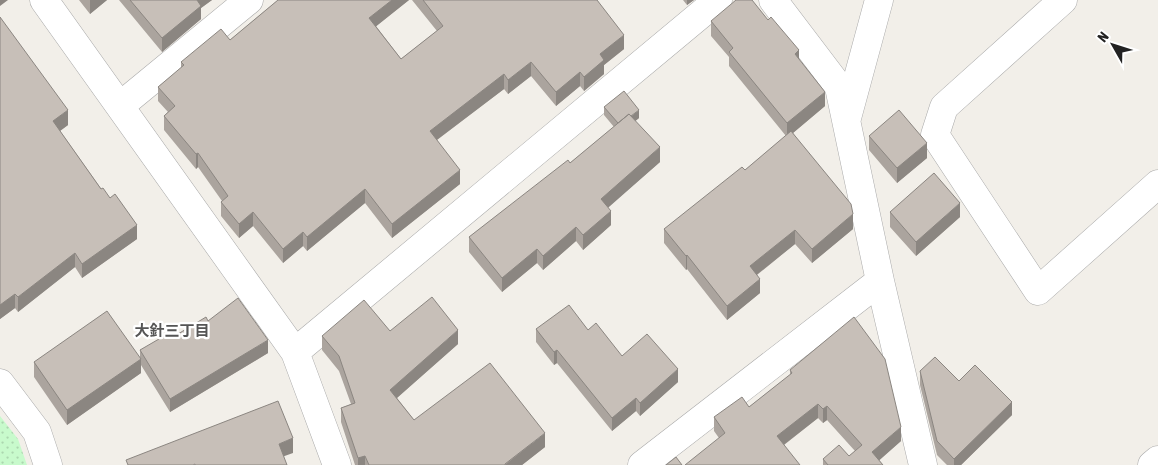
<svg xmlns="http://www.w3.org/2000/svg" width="1158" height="465" font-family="'Asap Condensed','Noto Sans JP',sans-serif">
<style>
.park{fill:url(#park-dots)}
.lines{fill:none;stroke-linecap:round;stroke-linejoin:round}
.street-casing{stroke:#a9a9a9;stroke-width:29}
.street{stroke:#fff;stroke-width:28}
.wall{fill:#aba49e}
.shaded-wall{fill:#8b8681}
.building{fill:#c7bfb8;stroke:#8b8681}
.labels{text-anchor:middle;stroke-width:4.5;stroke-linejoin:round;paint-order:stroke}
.neighbourhood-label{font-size:15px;font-weight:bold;fill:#555;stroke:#fff}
</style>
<defs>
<pattern id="park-dots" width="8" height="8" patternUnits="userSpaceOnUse" patternTransform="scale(1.25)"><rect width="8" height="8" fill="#c8facc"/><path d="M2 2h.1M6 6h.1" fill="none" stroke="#acd6af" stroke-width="1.8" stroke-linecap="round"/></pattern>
</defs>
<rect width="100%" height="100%" fill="#f2efe9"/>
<!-- park -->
<path class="park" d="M0,416l18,23 9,26h-27z"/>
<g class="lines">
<defs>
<path id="street" d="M44,0l251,352 42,113
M773,0l66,87 41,194 43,184
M1063,0l-119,107 -9,28 103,156 120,-107
M120,106l129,-106
M847,118l32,-118
M295,352l423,-352
M0,383l37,49 11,33
M642,465l238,-184
M1152,465l6,-5"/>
</defs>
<!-- street casing -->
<use href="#street" class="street-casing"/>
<!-- street -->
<use href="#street" class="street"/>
</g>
<!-- wall -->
<path class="wall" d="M79,0h28l-17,14z
M119,0h93l-11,8v11l-39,33z
M278,0h131l-33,26 25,33 36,-28 -25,-31h185l27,49 -20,16v9l-20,17 -4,-5 -24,20 -25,-30 -23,18 -4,-5 -67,51 23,44 -68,54 -27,-35 -58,48 -4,-5 -20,17 -30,-37 -14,12 -18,-22v-14l1,-1 -24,-34 -2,2 -32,-39v-14l4,-4 -10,-11v-14l23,-19v-6l49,-22z
M683,0h11l-7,5z
M0,17l68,108 -8,6 77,108 -55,39 -7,-11 -57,45 -3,-4 -15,11z
M711,21l88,38 26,47 -32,27 60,96 -41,34 -17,-19 -38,31 3,18 -33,27 -40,-51 -1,1 -22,-27v-14l81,-59 41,-34 -57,-70v-9l-18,-21z
M604,107l35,11 -4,3 25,41 -52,45 3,18 -28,25 -7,-9 -33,29 -6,-7 -35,29 -33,-40v-15l101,-74 44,-36 -10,-12z
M869,136l58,22 -30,25 -28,-33z
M890,212l70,5 -44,39 -26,-29z
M208,321l60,32 -98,59 -29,-47v8l-74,52 -33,-48v-15l106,-4v-8l33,-13z
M536,329l86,27 56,26 -38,34 -4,-5 -24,20 -55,-68 -3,2 -18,-23z
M390,331l68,13 -61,54 17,22 131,27 -23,18h-167l-14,-43v-14l10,-4 -12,-33 -17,-21v-14z
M790,370l111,71 -22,19 4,5h-60v-6l26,-3 6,-5 -28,-31 -4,3 -5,-5 -34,27 -65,-7 -5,-7v-14l35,-10 41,-32z
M920,371l39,10 53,34 -51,50h-14l-10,-10 -17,-70z"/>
<!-- shaded-wall -->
<path class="shaded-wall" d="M0,0h8l-8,6z
M90,0h17l-17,14z
M196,0h16l-11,8v11l-39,33v-14z
M392,0h17l-40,32v-14z
M687,0h7l-7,5z
M624,35v14l-20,16v9l-20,17v-14l16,-23z
M799,50v15l-4,-11z
M531,62v14l-23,18v-14z
M580,72v14l-24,20v-14z
M504,74v15l-74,56v-14z
M825,92v14l-38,32v-15z
M68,110v15l-15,11v-15z
M639,110v8l-19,16v-9z
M927,143v15l-30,25v-15z
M660,147v15l-59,52v-15z
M198,153v14l-2,2v-15z
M460,170v14l-68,54v-14z
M365,189v14l-58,48v-14z
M960,203v14l-44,39v-14z
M611,211v14l-28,25v-15z
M253,212v14l-14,12v-14z
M853,214v15l-41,34v-14z
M137,225v14l-55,39v-14z
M576,227v14l-33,29v-14z
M795,230v14l-45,36v-14z
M303,232v14l-20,17v-14z
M537,249v14l-35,29v-14z
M75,253v14l-57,45v-15z
M687,255v14l-1,1v-14z
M760,279v14l-33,27v-14z
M15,294v14l-15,11v-14z
M458,330v14l-68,60v-14z
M268,340v13l-98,59v-13z
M557,350v13l-3,2v-13z
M141,359v14l-74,52v-15z
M678,369v13l-38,34v-13z
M636,398v13l-24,20v-13z
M1012,402v13l-51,50h-7v-6z
M818,404v14l-41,32v-14z
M827,406v14l-4,3v-14z
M901,427v14l-27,24 -2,-13z
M545,433v14l-23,18h-17z
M293,438v15l-14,5v-14z
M365,456v9h-7v-7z"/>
<!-- building -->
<path class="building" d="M130,0h67l4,6 -39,32z
M278,0h114l-23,18 32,41 42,-33 -20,-26h174l27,35 -24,19 4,6 -20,17 -4,-5 -24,20 -25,-30 -23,18 -4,-6 -74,57 30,39 -68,54 -27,-35 -58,48 -4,-5 -20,17 -30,-37 -14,12 -18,-22 7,-6 -30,-43 -2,1 -32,-38 11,-10 -17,-19 26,-22 -3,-3 40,-33 9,11z
M736,0h16l16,20 3,-3 28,33 -4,4 30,38 -38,31 -58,-71 4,-4 -22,-27z
M0,17l68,93 -15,11 48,68 2,-1 7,10 5,-4 22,31 -55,39 -7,-11 -57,44 -3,-3 -15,11z
M624,91l15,19 -8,6 -2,-2 -11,9 -14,-16z
M899,110l28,33 -30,25 -28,-32z
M629,114l31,33 -59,52 10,12 -28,24 -7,-8 -33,29 -6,-7 -35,29 -33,-41 99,-77 2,3z
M791,131l60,73 2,10 -41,35 -17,-19 -45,36 10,13 -33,27 -40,-51 -1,1 -22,-27 78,-62 3,3z
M934,173l26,30 -44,39 -26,-30z
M432,297l26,33 -68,60 24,30 76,-57 55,70 -40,31v1h-136l-4,-9 -7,2 -17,-50 14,-5 -16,-47 -17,-20 42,-36 26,31z
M238,298l30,42 -98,59 -30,-49 31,-18 2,5 33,-20 2,4z
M569,305l19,25 8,-7 26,33 25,-22 31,35 -38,34 -4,-5 -24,20 -55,-68 -3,2 -18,-23z
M107,311l34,48 -74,51 -33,-48z
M854,317l31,42 16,68 -29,25 11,13h-55l-5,-6 16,-14 10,11 13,-11 -35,-39 -4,3 -5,-5 -41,32 23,29h-115l40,-32 -11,-16 28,-20 7,10 43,-34 -2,-3z
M935,357l24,24 16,-16 37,37 -58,57 -17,-18 -17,-70z
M278,401l15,37 -14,6 8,21h-92v-1l-2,1h-65l-2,-5z
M676,457l6,8h-16z"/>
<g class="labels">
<!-- neighbourhood labels -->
<g class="neighbourhood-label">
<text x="172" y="336">大針三丁目</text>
</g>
</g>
<!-- north arrow -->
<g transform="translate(1113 45) rotate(309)" stroke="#ffffff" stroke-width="4" paint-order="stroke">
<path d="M0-4L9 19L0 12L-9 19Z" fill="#222222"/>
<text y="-8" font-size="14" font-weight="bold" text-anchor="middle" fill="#222222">N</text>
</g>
</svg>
